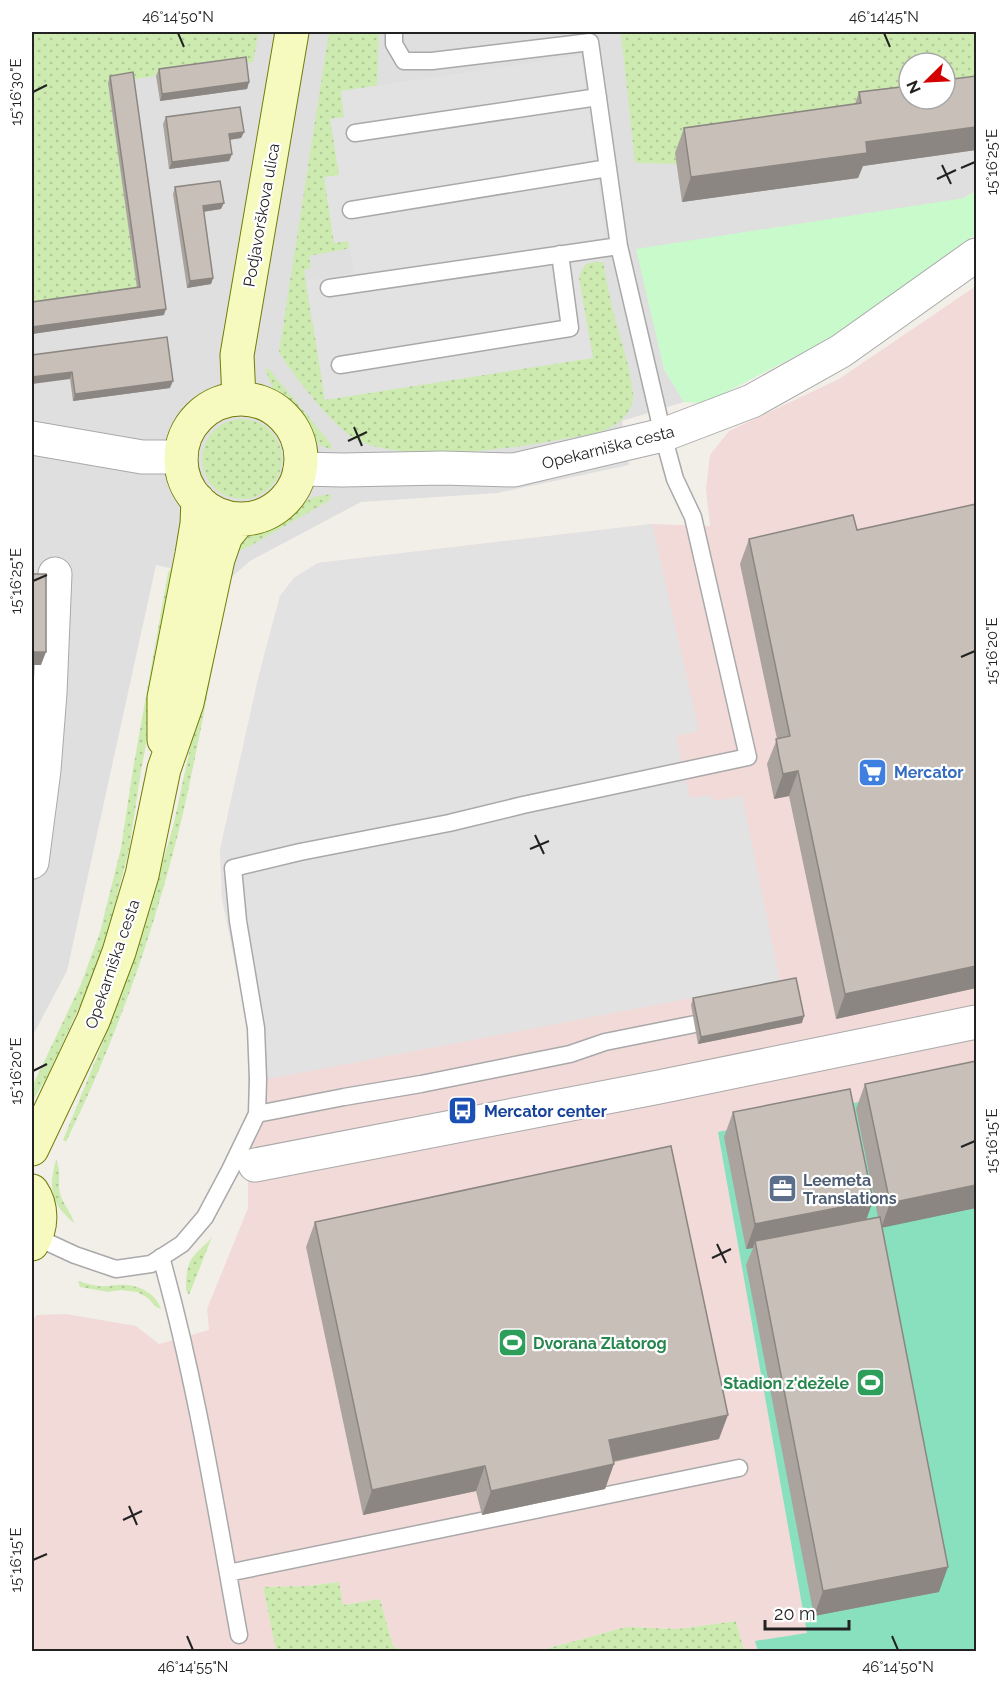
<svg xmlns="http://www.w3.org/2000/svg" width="1008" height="1683" font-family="Raleway,sans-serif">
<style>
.residential{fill:#e0dfdf;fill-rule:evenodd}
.commercial{fill:#f2dad9}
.grass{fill:url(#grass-dots);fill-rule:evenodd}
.park{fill:#c8facc}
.pitch{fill:#88e0be}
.parking{fill:#e2e2e2}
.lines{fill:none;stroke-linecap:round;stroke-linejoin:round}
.lane-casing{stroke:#a9a9a9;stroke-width:19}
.street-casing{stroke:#a9a9a9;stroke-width:35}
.secondary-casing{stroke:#707d05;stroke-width:35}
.lane{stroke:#fff;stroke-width:16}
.street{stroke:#fff;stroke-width:33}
.secondary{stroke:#f7fabf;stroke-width:33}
.wall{fill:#aba49e}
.shaded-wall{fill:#8b8681}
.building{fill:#c7bfb8;stroke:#8b8681;stroke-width:1.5}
.ticks{fill:none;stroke:#222;stroke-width:2}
.labels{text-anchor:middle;stroke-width:4.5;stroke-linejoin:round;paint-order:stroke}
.street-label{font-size:16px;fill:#222;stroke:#fff}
.shop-label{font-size:16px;font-weight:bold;fill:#366cbe;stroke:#fff;text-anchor:start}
.transit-label{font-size:16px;font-weight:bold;fill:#164399;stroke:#fff;text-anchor:start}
.service-label{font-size:16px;font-weight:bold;fill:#4e5e75;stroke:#fff;text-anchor:start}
.leisure-label{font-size:16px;font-weight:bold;fill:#27864d;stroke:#fff;text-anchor:start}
.neatline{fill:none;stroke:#222;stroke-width:2}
.ticks-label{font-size:15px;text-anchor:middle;fill:#222}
</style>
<defs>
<pattern id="grass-dots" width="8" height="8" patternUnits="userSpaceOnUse" patternTransform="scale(1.5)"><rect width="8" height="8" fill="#cdebb0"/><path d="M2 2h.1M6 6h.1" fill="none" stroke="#b0c997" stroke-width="1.8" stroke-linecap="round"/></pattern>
</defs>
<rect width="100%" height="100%" fill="#f2efe9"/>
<!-- residential -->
<path class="residential" d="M32,32h944v159l-312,178 20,33 -62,19 7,44 -132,28 -136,9 -111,59 -23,20 -71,-16 -89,406 -35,66zM909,63h36v36h-36z"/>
<!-- commercial -->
<path class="commercial" d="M976,286v1365h-232l-8,-30 -58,8 -52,-2 -88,24h-135l-10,-5 -13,-47 -38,6 -4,-23 -30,4 -45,1 13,64 -244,1v-331l5,-6 29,-1 70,12 23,18 50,-14 -2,-21 41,-101v-125l2,-32 -6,-44 -22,-109 -2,-48 39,-175 21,-79 14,-18 24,-15 334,-39 58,2 -4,-37 4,-34 19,-24 110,-52z"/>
<!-- grass -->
<path class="grass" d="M32,32h227l-6,30 -145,21 30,211 -106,14z
M329,32h50l-2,54 -36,5 3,26 -6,49 1,9 -14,3 9,65 267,-43 -292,56 2,12 -7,2 8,53 281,35 -14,-79c4,-15 8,-18 24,-17 3,14 5,29 9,44 6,27 16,52 20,80 0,3 2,9 1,13 -1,11 -9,20 -17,25 -14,10 -32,11 -48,14 -55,11 -160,26 -211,2 -22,-11 -65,-66 -78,-88z
M633,32h343v68l-300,53 1,11 -42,-1 -14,-130zM909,63h36v36h-36z
M265,369h4l62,75 2,6 -11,-4 -9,-7 -12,-22 -28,-28z
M202 459a40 40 0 1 1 80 0a40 40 0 1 1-80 0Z
M331,494l-1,6 -78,45 -19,9 17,-23 17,-3 18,-11 12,-11 17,-9z
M172,567h5l1,7 -37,197 -12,79 -22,85 -19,53 -41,89 -15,25v-15l49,-103 19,-52 21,-84 12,-79 35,-196z
M229,581c-16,82 -30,165 -49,245 -27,109 -65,216 -114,316l-3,-2 40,-98 37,-103 33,-112 22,-102z
M56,1160c6,10 1,22 4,33 3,12 12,20 14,30 -23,-19 -26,-34 -18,-63z
M212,1237l-23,58 -3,-5c0,-10 0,-21 5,-30 4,-8 16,-16 21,-23z
M78,1281c7,2 13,4 20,5 9,1 19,-2 29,-1 14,1 30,10 34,24l-5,-2 -8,-9 -11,-6 -16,-2 -13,2 -28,-5z
M339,1582l4,23 37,-6 13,47 10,5h-127l-13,-64 45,-1z
M736,1621l8,30h-206l88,-24 52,2z"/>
<!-- park -->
<path class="park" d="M976,191v43l-145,104 -126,65 -21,-1 -20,-33 -28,-120 328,-51z"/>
<!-- pitch -->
<path class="pitch" d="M976,1077v574h-218l-3,-10 52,-8 -89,-501z"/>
<!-- parking -->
<path class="parking" d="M581,55l24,176 -2,31 -11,-1 -6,3 -5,6 -2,9 14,79 -268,42 -19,-119 48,-8 -6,-32 -14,2 -10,-66 15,-2 -9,-56 14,-2 -3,-26z
M652,524l47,207 -23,5 14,62 22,-3 1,6 29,-5 38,185 -532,102 2,-32 -6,-44 -22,-109 -2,-48 39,-175 21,-79 14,-18 24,-15z"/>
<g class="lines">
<defs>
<path id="lane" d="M355,133l243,-36
M351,210l257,-42
M329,288l290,-42
M340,365l230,-37 -10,-74
M257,1114l87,-17 77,-13 149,-30 35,-12 90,-18
M36,1237l39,18 41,14 35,-5 31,-20 23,-27 25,-47 27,-56 1,-35 -2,-51 -18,-107 -5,-53 67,-16 149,-29 74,-18 225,-48 -55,-240 -18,-38 -12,-44 -44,-189 -29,-204 -158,19h-28l-10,-17v-12
M161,1257c35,124 55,252 78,378
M228,1573l511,-105"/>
<path id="street" d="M32,438l110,19h39
M300,469l43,1 100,-2 71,2 149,-35 89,-34 89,-50 135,-96
M32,694l18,-1 5,-119
M32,862l12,-92 6,-77
M255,1165l404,-78 317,-65"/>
<path id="secondary" d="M239,399l-2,-44 55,-323
M181 459a60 60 0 1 1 120 0a60 60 0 1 1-120 0Z
M164,740v-42l28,-144 5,-30 1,-24
M32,1149l61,-128 26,-69 23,-77 22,-106 23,-66 31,-144 8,-23 14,-17
M32,1191c11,16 10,37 0,53"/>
</defs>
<!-- lane casing -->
<use href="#lane" class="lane-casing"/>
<!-- street casing -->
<use href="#street" class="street-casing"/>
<!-- secondary casing -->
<use href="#secondary" class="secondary-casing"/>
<!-- lane -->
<use href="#lane" class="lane"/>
<!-- street -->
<use href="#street" class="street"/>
<!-- secondary -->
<use href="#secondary" class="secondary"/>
</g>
<!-- wall -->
<path class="wall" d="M159,69l90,13 -2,7 -87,12 -4,-25z
M110,76l54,239 -132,19v-32l105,-14 -29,-205z
M976,76v74l-113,16 -5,12 -176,24 -7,-49 9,-25 171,-24 4,-12z
M166,117l78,15 -3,6 -11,2 2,14 -3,7 -60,8 -6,-45z
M175,187l46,22 -17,3 9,66 -2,6 -24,4 -14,-94z
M32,355l138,33 -97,13 -3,-22z
M749,539l227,449 -140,31 -47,-223 -15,3 -7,-35 10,-25 -37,-175z
M693,998l109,25 -104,21 -7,-39z
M976,1061v147l-94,19 57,365 -125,24 -68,-351 7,-17 -7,1 -22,-112 9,-25 140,89 -7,18 12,-2 -22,-108 9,-25z
M315,1222l404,217 -105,23 -9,27 -123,26 -6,-24 -113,24 -57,-268z"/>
<!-- shaded-wall -->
<path class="shaded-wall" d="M249,82l-2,7 -87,12 2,-7z
M976,127v23l-113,16 -5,12 -176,24 9,-25 175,-35z
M244,132l-3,6 -14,2 2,-6z
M232,154l-3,7 -60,8 3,-7z
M224,203l-3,6 -21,3 3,-6z
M213,278l-2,6 -24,4 3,-7z
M166,309l-2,6 -132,19v-7z
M72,372l-2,7 -38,5v-7z
M173,381l-3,7 -97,13 2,-7z
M32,652h14l-5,13h-9z
M798,771l-9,25 -15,3 9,-25z
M976,966v22l-140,31 9,-25z
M804,1016l-2,7 -104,21 3,-7z
M976,1185v23l-95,20 9,-25z
M873,1201l-9,25 -109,15 -2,7 -7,1 9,-25z
M728,1415l-9,24 -119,25 9,-24z
M614,1464l-9,25 -123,26 9,-24z
M485,1466l-9,25 -113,24 9,-25z
M948,1567l-9,25 -125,24 9,-25z"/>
<!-- building -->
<path class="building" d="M246,57l3,25 -87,12 -3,-25z
M133,72l33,237 -134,18v-25l108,-15 -30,-211z
M976,76v51l-110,15 1,11 -176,24 -7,-49 177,-25 -2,-11 50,-6v13h36v-19z
M240,107l4,25 -15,2 3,20 -60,8 -6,-45z
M220,181l4,22 -21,3 10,72 -23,3 -15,-94z
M167,337l6,44 -98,13 -3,-22 -40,5v-22z
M976,504v462l-131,28 -47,-223 -15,3 -4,-18 -3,-17 14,-3 -41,-197 104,-24 4,15z
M32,574h14v78h-14z
M796,978l8,38 -103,21 -8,-39z
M976,1061v124l-86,18 -25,-119z
M850,1089l23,112 -118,23 -22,-112z
M671,1146l57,269 -119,25 5,24 -123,27 -6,-25 -113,24 -57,-268z
M880,1217l68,350 -125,24 -68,-350z"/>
<!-- ticks -->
<path class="ticks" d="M178,33l6,14M884,33l6,14M33,92l14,-7M942,165l9,19M961,168l14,-6M937,179l19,-9M354,427l8,19M348,441l19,-9M33,581l14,-6M961,657l14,-6M535,835l9,19M530,849l19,-8M33,1071l14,-7M961,1147l14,-6M717,1244l9,19M712,1258l19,-9M129,1506l8,19M123,1520l19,-9M33,1560l14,-6M187,1636l6,14M892,1636l6,14"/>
<!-- icons -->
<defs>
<symbol id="supermarket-square" viewBox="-11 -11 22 22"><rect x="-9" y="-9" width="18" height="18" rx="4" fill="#3f7fe0" stroke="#fff"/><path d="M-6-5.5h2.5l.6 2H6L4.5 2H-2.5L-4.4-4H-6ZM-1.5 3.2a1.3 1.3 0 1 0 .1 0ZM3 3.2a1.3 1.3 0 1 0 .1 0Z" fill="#fff"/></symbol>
<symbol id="bus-square" viewBox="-11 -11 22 22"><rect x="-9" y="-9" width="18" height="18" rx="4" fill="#1a4fb4" stroke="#fff"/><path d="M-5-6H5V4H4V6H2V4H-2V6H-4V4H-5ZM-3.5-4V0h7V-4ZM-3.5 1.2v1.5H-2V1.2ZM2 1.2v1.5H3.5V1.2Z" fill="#fff"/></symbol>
<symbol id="office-square" viewBox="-11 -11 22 22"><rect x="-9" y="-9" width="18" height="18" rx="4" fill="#5c6f8a" stroke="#fff"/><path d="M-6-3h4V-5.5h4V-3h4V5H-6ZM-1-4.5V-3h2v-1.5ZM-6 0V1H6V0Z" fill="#fff"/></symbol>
<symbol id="stadium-square" viewBox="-11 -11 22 22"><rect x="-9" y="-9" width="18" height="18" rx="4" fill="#2e9e5b" stroke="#fff"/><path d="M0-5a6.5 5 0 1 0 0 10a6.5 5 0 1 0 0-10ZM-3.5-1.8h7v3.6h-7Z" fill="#fff"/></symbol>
</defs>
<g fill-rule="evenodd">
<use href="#supermarket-square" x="856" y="756" width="33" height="33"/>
<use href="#bus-square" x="446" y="1094" width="33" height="33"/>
<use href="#office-square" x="766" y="1172" width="33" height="33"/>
<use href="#stadium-square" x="496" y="1326" width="33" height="33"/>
<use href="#stadium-square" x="854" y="1366" width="33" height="33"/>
</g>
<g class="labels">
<!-- street labels -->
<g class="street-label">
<text transform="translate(261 215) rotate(-80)" y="6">Podjavorškova ulica</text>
<text transform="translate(608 447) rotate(-14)" y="6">Opekarniška cesta</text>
<text transform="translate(112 964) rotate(-71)" y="6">Opekarniška cesta</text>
</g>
<!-- shop labels -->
<g class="shop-label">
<text x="894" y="778">Mercator</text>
</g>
<!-- transit labels -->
<g class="transit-label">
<text x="484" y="1117">Mercator center</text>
</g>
<!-- service labels -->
<g class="service-label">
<text x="803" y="1186">Leemeta<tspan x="803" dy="18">Translations</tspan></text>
</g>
<!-- leisure labels -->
<g class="leisure-label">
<text x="533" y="1349">Dvorana Zlatorog</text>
<text x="849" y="1389" text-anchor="end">Stadion z'dežele</text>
</g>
</g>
<!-- border -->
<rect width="1008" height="1683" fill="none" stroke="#ffffff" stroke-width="66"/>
<!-- north arrow -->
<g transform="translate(927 81) rotate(246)"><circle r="28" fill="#ffffff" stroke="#a7a7a7" stroke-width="1.5"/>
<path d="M0-4.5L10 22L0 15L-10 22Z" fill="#d40000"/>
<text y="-9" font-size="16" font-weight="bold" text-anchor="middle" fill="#222222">N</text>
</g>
<!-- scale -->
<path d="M765 1620v9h84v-9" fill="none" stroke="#222222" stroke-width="3"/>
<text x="774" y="1620" font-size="18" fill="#222222" stroke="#ffffff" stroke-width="4.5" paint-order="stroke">20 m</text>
<rect x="33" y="33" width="942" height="1617" class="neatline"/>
<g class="ticks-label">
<text x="178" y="22">46°14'50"N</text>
<text x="884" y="22">46°14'45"N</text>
<text transform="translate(16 92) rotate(-90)" y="5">15°16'30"E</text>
<text transform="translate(992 162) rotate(-90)" y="5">15°16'25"E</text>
<text transform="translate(16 581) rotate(-90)" y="5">15°16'25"E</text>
<text transform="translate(992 651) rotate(-90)" y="5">15°16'20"E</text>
<text transform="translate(16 1071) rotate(-90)" y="5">15°16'20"E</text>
<text transform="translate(992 1141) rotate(-90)" y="5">15°16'15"E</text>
<text transform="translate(16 1560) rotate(-90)" y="5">15°16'15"E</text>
<text x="193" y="1672">46°14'55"N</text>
<text x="898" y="1672">46°14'50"N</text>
</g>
</svg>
